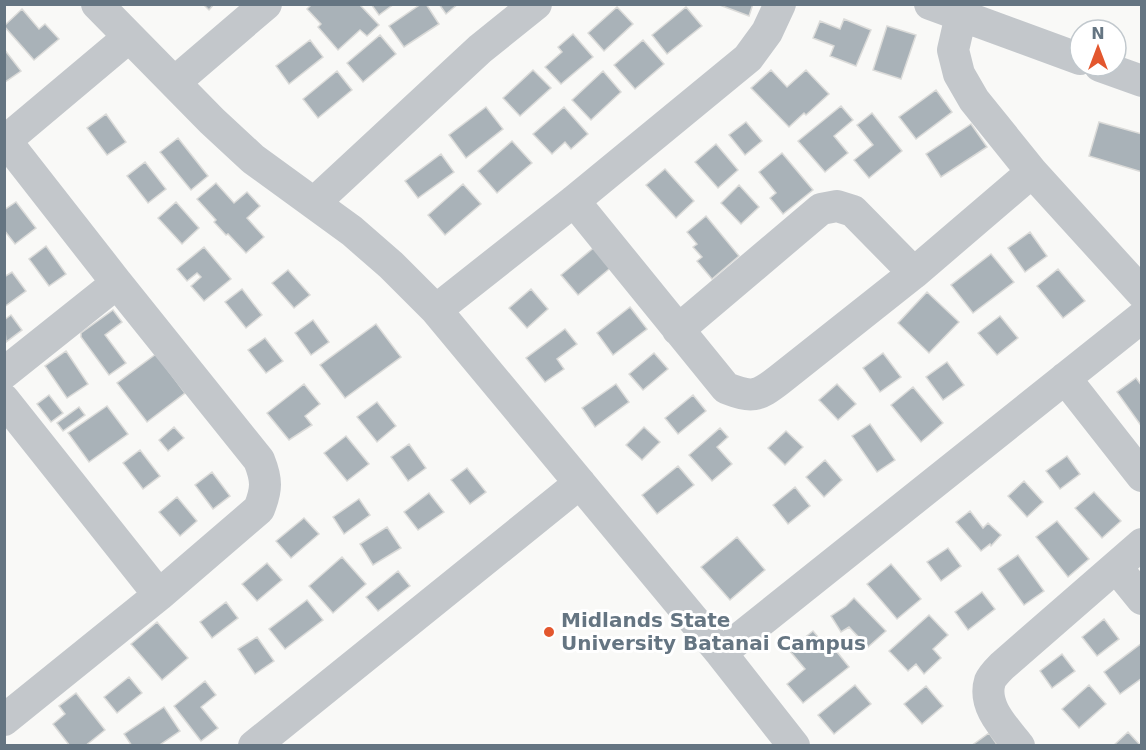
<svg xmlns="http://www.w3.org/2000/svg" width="1146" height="750" font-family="'DejaVu Sans',sans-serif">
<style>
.building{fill:#a9b2b8;stroke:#dbdbd9;stroke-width:1.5}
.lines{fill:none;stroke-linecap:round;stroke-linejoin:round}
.minor{stroke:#c3c7cb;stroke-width:32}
.poi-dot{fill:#e3572e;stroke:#fff;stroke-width:2}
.labels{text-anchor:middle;stroke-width:6;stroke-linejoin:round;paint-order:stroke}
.poi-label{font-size:20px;font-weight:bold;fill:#657582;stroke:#fff;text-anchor:start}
</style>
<rect width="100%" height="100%" fill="#f9f9f7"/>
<!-- building -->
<path class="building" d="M203,4h11l-5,6z
M312,4h47l20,21 -12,11 -7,-6 -22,20 -20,-23 3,-3 -14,-15z
M371,4h23l-15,11z
M421,4h5l13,20 -35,23 -15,-21z
M439,4h19l-12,10z
M717,4h36l-4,12z
M617,7l16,17 -29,27 -16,-18z
M686,7l16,19 -35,28 -15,-19z
M22,9l17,20 6,-5 14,15 -25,21 -30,-34z
M844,19l27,11 -15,36 -26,-10 4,-10 -21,-8 7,-17 20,8z
M887,26l29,9 -15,44 -28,-9z
M573,34l20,23 -32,27 -16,-17 17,-15 -4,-5z
M380,35l16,19 -33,28 -16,-19z
M310,40l13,17 -34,27 -13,-18z
M643,40l21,24 -29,25 -21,-24z
M4,49l17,22 -16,11 -1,-1z
M533,70l18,18 -31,28 -17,-18z
M771,70l16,17 19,-17 23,24 -23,21 -2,-2 -15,14 -38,-39z
M337,71l15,19 -34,28 -15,-19z
M603,71l18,21 -30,28 -19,-20z
M936,90l16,22 -36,27 -17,-22z
M841,106l12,14 -19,16 14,17 -23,19 -27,-31z
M486,107l17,22 -37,29 -17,-23z
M564,107l24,27 -17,15 -6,-7 -13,12 -19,-20z
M872,113l30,38 -33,27 -15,-18 19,-15 -16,-20z
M106,114l20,28 -19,13 -20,-27z
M746,122l16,19 -17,14 -16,-20z
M1099,122l43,12v38l-53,-16z
M971,124l16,23 -46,30 -15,-23z
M178,138l30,38 -17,14 -31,-38z
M512,141l20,22 -35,30 -19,-22z
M716,144l22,26 -20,18 -23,-26z
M782,153l31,37 -30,24 -13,-16 6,-5 -17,-21z
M441,154l13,18 -36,26 -13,-17z
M145,162l21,27 -18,14 -21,-27z
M665,169l29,32 -18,17 -30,-33z
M216,183l18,20 13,-11 13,14 -13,12 17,19 -18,16 -18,-19 -2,1 -12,-13 2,-2 -19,-21z
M463,184l18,20 -36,31 -17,-20z
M739,185l20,22 -18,17 -20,-21z
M16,202l20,26 -21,16 -11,-14v-20z
M176,202l23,26 -17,16 -24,-26z
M706,216l33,40 -27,23 -15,-18 5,-4 -9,-10 4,-3 -10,-12z
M1030,232l17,24 -22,16 -17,-24z
M597,245l17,20 -36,30 -17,-20z
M46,246l20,28 -17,12 -20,-27z
M204,247l27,32 -27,22 -13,-15 10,-9 -4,-4 -10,8 -10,-12z
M991,254l23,28 -41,31 -22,-28z
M1058,269l27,32 -22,17 -26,-32z
M288,270l22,25 -16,13 -22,-25z
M12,272l14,19 -22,16v-30z
M242,289l20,26 -16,13 -21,-26z
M531,289l17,20 -21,19 -18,-20z
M927,292l32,30 -30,31 -31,-30z
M630,307l17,22 -34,26 -16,-22z
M113,310l9,12 -17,13 21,28 -17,12 -28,-38v-4z
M11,315l11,15 -16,12 -2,-22z
M1000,316l18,22 -21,17 -19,-22z
M313,320l16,22 -18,13 -16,-22z
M376,324l25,33 -56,41 -25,-33z
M565,329l12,15 -20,15 7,10 -19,13 -19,-24z
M265,338l18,23 -17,12 -18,-23z
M66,351l22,33 -21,14 -22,-32z
M654,353l14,16 -25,21 -14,-16z
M883,353l18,24 -21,15 -17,-24z
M156,354l29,39 -38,29 -30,-39z
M947,362l17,23 -21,15 -17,-23z
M1136,378l6,8v41l-25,-35z
M304,384l16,20 -15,12 7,9 -23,15 -22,-27z
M616,384l13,18 -34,25 -13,-19z
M837,384l19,20 -18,16 -19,-20z
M913,387l30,36 -22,19 -30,-37z
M49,395l14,18 -12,9 -14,-18z
M693,395l13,16 -28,23 -13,-16z
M377,402l19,24 -19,16 -20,-25z
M107,406l21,28 -39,28 -21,-29z
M79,407l6,8 -22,16 -6,-8z
M870,424l25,36 -18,12 -25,-36z
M174,427l10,11 -16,13 -9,-11z
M644,427l16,15 -18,18 -16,-15z
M720,428l8,9 -11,10 15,17 -20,17 -23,-26z
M786,431l17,16 -18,18 -17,-17z
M346,436l23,28 -22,17 -23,-28z
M409,444l17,24 -18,13 -17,-24z
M140,450l20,26 -17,13 -20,-26z
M1067,456l13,18 -20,15 -14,-18z
M825,460l17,20 -18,17 -18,-20z
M678,466l16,19 -37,29 -15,-19z
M467,468l19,24 -16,12 -19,-24z
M212,472l18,24 -17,13 -18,-24z
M1024,481l19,21 -16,15 -19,-21z
M795,487l15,19 -22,18 -15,-19z
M1094,492l27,29 -19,17 -27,-30z
M429,493l15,19 -26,18 -14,-18z
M177,497l20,24 -17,15 -21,-24z
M359,499l11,16 -26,19 -11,-17z
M970,511l13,17 5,-5 13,12 -10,11 -1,-2 -9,7 -25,-29z
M304,518l15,16 -28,24 -15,-17z
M1057,521l32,38 -21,18 -32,-40z
M387,527l14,21 -28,17 -13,-21z
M737,537l28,33 -35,30 -29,-33z
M948,548l13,18 -20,15 -14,-19z
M1018,555l26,36 -20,14 -26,-36z
M342,557l24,27 -33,29 -24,-27z
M267,563l15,17 -25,21 -15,-17z
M891,564l30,35 -24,20 -30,-35z
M398,571l12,15 -32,25 -12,-14z
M982,592l13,17 -27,21 -13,-18z
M854,598l32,33 -18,16 -19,-20 -8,5 -10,-16 15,-10z
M307,600l16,20 -38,29 -16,-20z
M226,602l12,16 -26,20 -12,-16z
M929,615l19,20 -15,14 8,9 -17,16 -8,-10 -8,7 -19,-20z
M1104,619l15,20 -22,17 -15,-19z
M157,622l31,36 -26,22 -31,-36z
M813,631l16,19 4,-3 16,20 -46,36 -16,-19 18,-15 -16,-19z
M257,637l17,24 -19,13 -17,-25z
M1142,643v35l-22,16 -16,-22z
M1062,654l13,17 -23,17 -12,-17z
M129,677l13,16 -25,20 -13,-16z
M205,681l11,14 -15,12 17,21 -17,13 -27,-35z
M855,685l16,19 -37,30 -16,-19z
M1089,685l17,19 -27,24 -17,-19z
M926,686l17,20 -21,18 -18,-20z
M76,693l29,37 -20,16h-15l-17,-22 12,-10 -6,-8z
M164,707l16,24 -22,15h-26l-8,-12z
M1128,732l13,14h-28z
M989,733l9,13h-27z"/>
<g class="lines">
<!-- minor -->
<path class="minor" d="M97,4l115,117 41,38 99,72 39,34 45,45 285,343 73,93
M930,4l150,55
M961,15l-8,35 6,24 15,26 58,72 110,121
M1100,66l42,15
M175,82l91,-78
M4,142l125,-105
M574,201l152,187c26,10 31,9 53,-8l135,-107 118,-101
M314,203l166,-154 56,-45
M436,310l138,-109 174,-143 19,-26 13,-28
M678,330l143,-121 16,-3 16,5 61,62
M4,373l113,-90 -111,-142
M1065,378l77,98
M4,400l155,195
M1116,567l26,32
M721,653l421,-336
M4,720l155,-125 100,-86c8,-20 8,-29 0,-49l-142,-177
M254,746l326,-263
M1019,746c-14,-18 -37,-40 -29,-65 2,-5 8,-11 12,-15l140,-122"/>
</g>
<!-- markers -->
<circle class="poi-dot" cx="549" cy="632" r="6"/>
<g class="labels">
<!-- poi labels -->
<g class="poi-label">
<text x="561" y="627">Midlands State<tspan x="561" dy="23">University Batanai Campus</tspan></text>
</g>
</g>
<!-- border -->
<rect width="1146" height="750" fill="none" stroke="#657582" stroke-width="12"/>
<!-- north arrow -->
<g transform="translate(1098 48)"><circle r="28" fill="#ffffff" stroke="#c1c8cd" stroke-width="1.5"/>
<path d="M0-4.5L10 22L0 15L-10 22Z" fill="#e3572e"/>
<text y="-9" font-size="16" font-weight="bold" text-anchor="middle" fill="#657582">N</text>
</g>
</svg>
